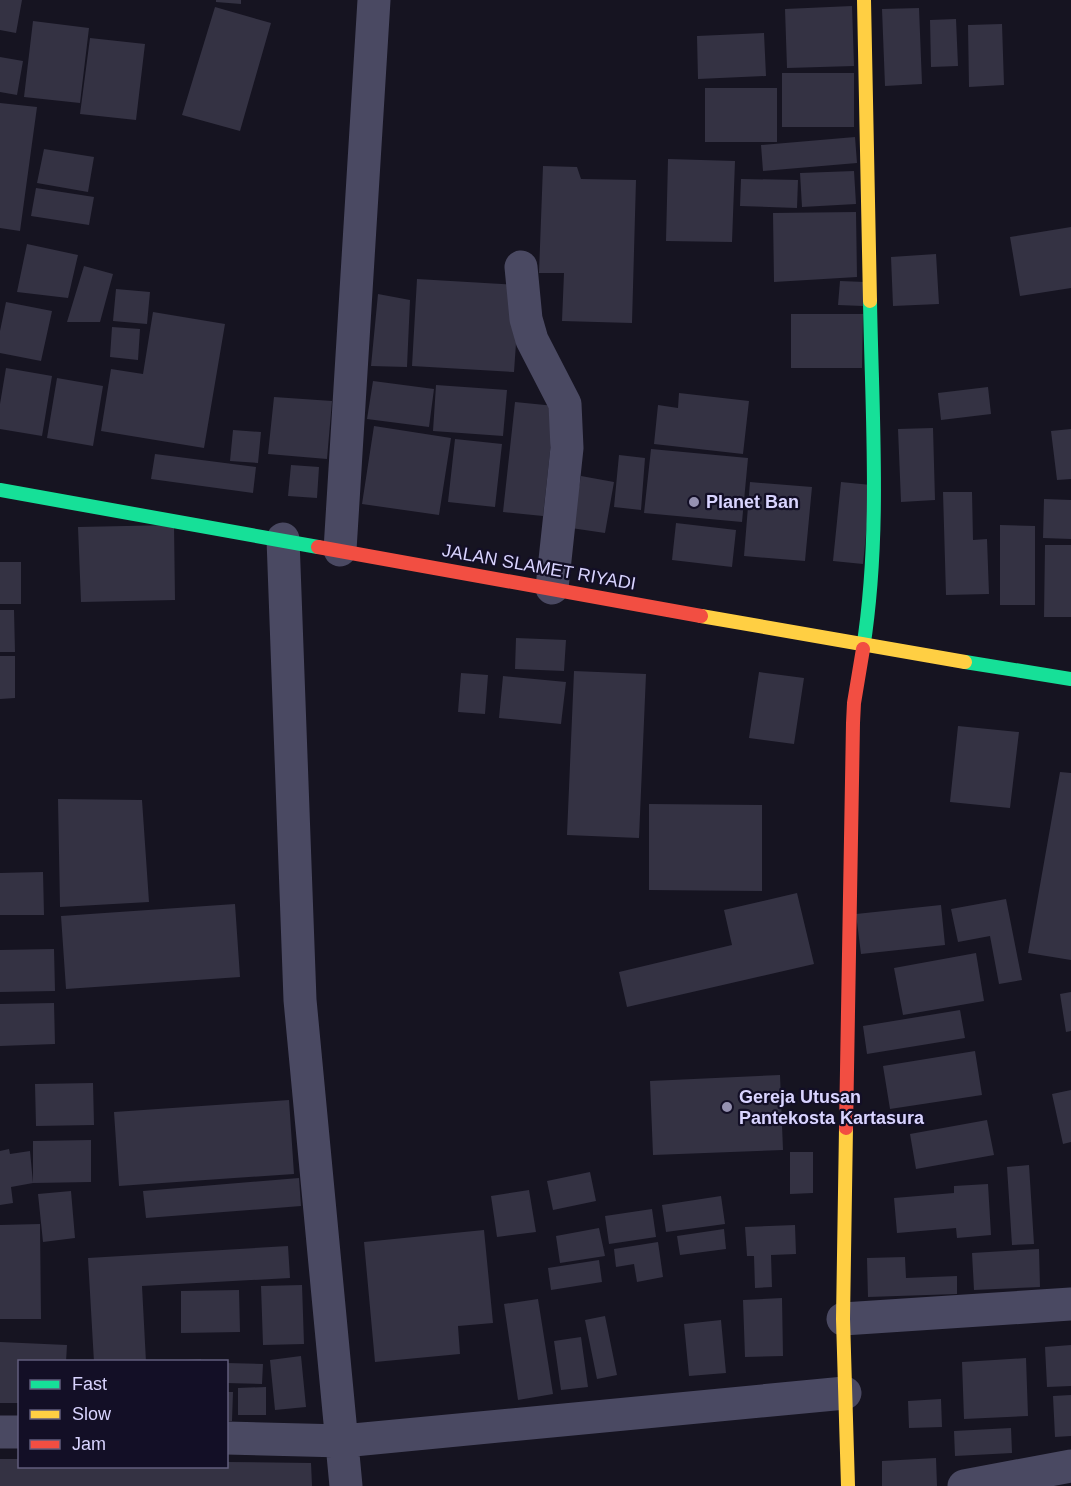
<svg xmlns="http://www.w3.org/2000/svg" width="1071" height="1486" font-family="Arial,sans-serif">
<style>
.building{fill:#343243}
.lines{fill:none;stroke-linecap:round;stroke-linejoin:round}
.street{stroke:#4a4962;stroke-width:33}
.fast{stroke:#16e098;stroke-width:14}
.slow{stroke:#ffcf43;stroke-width:14}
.jam{stroke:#f24e42;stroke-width:14}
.poi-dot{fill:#9591b1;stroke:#130f26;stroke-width:2}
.labels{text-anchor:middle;stroke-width:4.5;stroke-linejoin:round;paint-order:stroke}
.poi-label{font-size:18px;font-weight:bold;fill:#d9d4ff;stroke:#130f26;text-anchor:start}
.street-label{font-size:18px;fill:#d9d4ff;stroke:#130f26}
</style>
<rect width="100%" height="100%" fill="#161421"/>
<!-- building -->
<path class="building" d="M0,0h22l-6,33 -16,-3z
M216,0h25v4l-25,-2z
M852,6l2,60 -67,2 -2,-59z
M215,7l56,16 -31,108 -58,-16z
M919,8l3,76 -37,2 -3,-77z
M956,19l2,47 -27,1 -1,-47z
M33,21l56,7 -9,75 -56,-6z
M1002,24l2,61 -35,2 -1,-62z
M764,33l2,43 -68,3 -1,-43z
M90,38l55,6 -9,76 -56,-6z
M0,57l23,4 -6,34 -17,-3z
M782,73h72v54h-72z
M705,88h72v54h-72z
M0,103l37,4 -17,124 -20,-3z
M855,137l2,26 -94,8 -2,-26z
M44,149l50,8 -6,35 -51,-9z
M668,159l67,2 -3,81 -66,-1z
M543,166l34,1 4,12 55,1 -4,143 -70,-2 2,-48h-25z
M854,171l2,33 -54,3 -2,-34z
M741,179l57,1 -1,28 -57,-2z
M36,188l58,9 -5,28 -58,-9z
M856,212l1,65 -83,5 -1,-69z
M1071,227v61l-51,8 -10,-59z
M27,244l51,11 -10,43 -51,-6z
M936,254l3,50 -46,2 -2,-49z
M84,266l29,8 -13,48h-33z
M417,279l103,6 -6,87 -102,-6z
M840,281l25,1 -2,24 -25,-1z
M116,289l34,3 -3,32 -34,-3z
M378,294l32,6 -3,67 -36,-1z
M6,302l46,9 -11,50 -41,-8v-22z
M153,312l72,12 -21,124 -103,-17 10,-62 32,5z
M791,314h72l-1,54h-71z
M112,327l28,2 -2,31 -28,-3z
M6,368l46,8 -10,60 -42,-7v-25z
M57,378l46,8 -10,60 -46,-8z
M373,381l61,8 -5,38 -62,-8z
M436,385l71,5 -4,46 -70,-5z
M988,387l3,27 -50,6 -3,-27z
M679,393l70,8 -6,53 -89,-10 4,-39 20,3z
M274,397l58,4 -5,58 -59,-5z
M515,402l40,4 -12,110 -40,-4z
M374,426l77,12 -12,77 -77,-11z
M933,428l2,72 -34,2 -3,-73z
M1071,429v50l-14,1 -6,-49z
M233,430l28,2 -3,31 -28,-2z
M455,439l47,5 -7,63 -47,-5z
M651,449l97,9 -6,64 -98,-9z
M155,454l101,13 -3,26 -102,-14z
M619,455l26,3 -4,52 -27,-3z
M291,465l28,2 -2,31 -29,-2z
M581,476l33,6 -9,51 -34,-5z
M750,482l62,5 -7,74 -61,-5z
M841,482l30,3 -8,79 -30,-3z
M943,492h29l1,48 14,-1 2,55 -43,1z
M1044,499l27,1v39l-28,-1z
M676,523l60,7 -4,37 -60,-7z
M174,525l1,75 -94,2 -3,-75z
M1000,525l35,1v79h-35z
M1045,545h26v72h-27z
M0,562h21v42h-21z
M0,610h14l1,42h-15z
M516,638l50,2 -2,31 -49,-2z
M0,656h15v42l-15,1z
M574,671l72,3 -7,164 -72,-3z
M759,672l45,6 -10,66 -45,-6z
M461,673l27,2 -3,39 -27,-2z
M503,676l63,6 -5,42 -62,-6z
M958,726l61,6 -9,76 -60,-6z
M1060,772l11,1v187l-43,-7z
M58,799l84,1 7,102 -89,5z
M649,804l113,1v86l-113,-1z
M43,872l1,43h-44v-42z
M797,893l17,71 -187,43 -8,-35 113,-27 -8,-35z
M1006,899l16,81 -23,4 -9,-48 -32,6 -7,-33z
M235,904l5,73 -174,12 -5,-73z
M941,905l4,40 -84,9 -5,-40z
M54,949l1,42 -55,1v-42z
M976,953l8,48 -81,14 -9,-47z
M1071,992v39l-5,1 -6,-38z
M54,1003l1,41 -55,2v-42z
M960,1010l5,28 -98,16 -4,-28z
M975,1051l7,44 -92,14 -7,-43z
M780,1075l3,75 -130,5 -3,-74z
M93,1083l1,42 -58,1 -1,-42z
M1071,1090v52l-8,2 -11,-50z
M289,1100l5,74 -175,12 -5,-74z
M987,1120l7,35 -78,14 -6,-35z
M91,1140v42l-58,1v-42z
M9,1149l1,5 20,-3 3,32 -22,4 2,16 -13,2v-54z
M790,1152h23v41l-23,1z
M1029,1165l5,79 -22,1 -5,-78z
M590,1172l6,29 -43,9 -6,-29z
M299,1178l2,28 -155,12 -3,-27z
M988,1184l3,51 -34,3 -1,-10 -59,5 -3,-35 60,-5v-7z
M529,1190l7,42 -39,5 -6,-41z
M71,1191l4,47 -32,4 -5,-48z
M721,1196l4,28 -59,8 -4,-27z
M652,1209l4,28 -47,7 -4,-28z
M40,1224l1,95h-41v-94z
M795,1225l1,29 -25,1 1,32 -17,1 -1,-32h-7l-2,-29z
M599,1228l6,28 -45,7 -4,-27z
M724,1229l2,20 -46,6 -3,-19z
M484,1230l9,93 -35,3 2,28 -85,8 -11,-120z
M658,1242l5,35 -26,5 -3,-18 -18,3 -2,-18z
M288,1246l2,32 -148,8 4,76h-52l-6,-104z
M1039,1249l1,38 -66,3 -2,-37z
M905,1257l1,21 51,-2v18l-89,3 -1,-39z
M599,1260l3,22 -51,8 -3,-22z
M302,1285l2,59 -41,1 -2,-59z
M239,1290l1,42 -59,1v-42z
M782,1298l1,58 -38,1 -2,-57z
M538,1299l15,95 -35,6 -14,-96z
M605,1316l12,59 -20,4 -12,-59z
M721,1320l5,53 -37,3 -5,-52z
M581,1337l7,50 -27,3 -7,-49z
M0,1342l67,3 -1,17h-46v41h-20z
M1071,1345v41l-24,1 -2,-40z
M301,1356l5,51 -31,3 -5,-50z
M1026,1358l2,58 -64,3 -2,-57z
M201,1359v3h-16v-2z
M226,1363l37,1 -1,20 -36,-1z
M266,1387v28h-28v-27z
M226,1392h7l-1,29h-6z
M1071,1395v41l-16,1 -2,-41z
M941,1399l1,28 -33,1 -1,-27z
M1011,1428l1,25 -57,3 -1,-25z
M936,1458l1,28h-55v-25z
M0,1459h20v7h206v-4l85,1 1,23h-312z"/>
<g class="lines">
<!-- street -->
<path class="street" d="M521,267l5,52 6,21 33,64 2,44 -15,140
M283,539l17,461 46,486
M340,550l34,-550
M843,1319l228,-15
M0,1432h20
M226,1438l117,3 502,-48
M964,1486l107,-20"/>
<!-- fast -->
<path class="fast" d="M0,490l318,57
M863,649c18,-115 9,-232 7,-348
M965,662l106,17"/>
<!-- slow -->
<path class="slow" d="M864,0l6,301
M701,616l264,46
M846,1128l-3,191 5,167"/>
<!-- jam -->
<path class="jam" d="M318,547l383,69
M846,1128l7,-405 1,-20 9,-54"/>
</g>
<!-- markers -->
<g class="poi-dot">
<circle cx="694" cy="502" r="6"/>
<circle cx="727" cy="1107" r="6"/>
</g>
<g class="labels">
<!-- poi labels -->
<g class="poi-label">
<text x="706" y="508">Planet Ban</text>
<text x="739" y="1103">Gereja Utusan<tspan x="739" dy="21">Pantekosta Kartasura</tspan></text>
</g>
<!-- street labels -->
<g class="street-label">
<text transform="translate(539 567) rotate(10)" y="6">JALAN SLAMET RIYADI</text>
</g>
</g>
<!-- legend -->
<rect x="18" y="1360" width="210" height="108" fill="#130f26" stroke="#625e7d" stroke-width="1.5"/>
<rect x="30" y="1380" width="30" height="9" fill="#16e098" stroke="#625e7d" stroke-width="1.5"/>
<text x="72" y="1390" font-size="18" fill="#d9d4ff">Fast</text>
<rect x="30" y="1410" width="30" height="9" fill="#ffcf43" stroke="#625e7d" stroke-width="1.5"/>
<text x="72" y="1420" font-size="18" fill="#d9d4ff">Slow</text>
<rect x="30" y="1440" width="30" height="9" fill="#f24e42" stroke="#625e7d" stroke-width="1.5"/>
<text x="72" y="1450" font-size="18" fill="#d9d4ff">Jam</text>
</svg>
